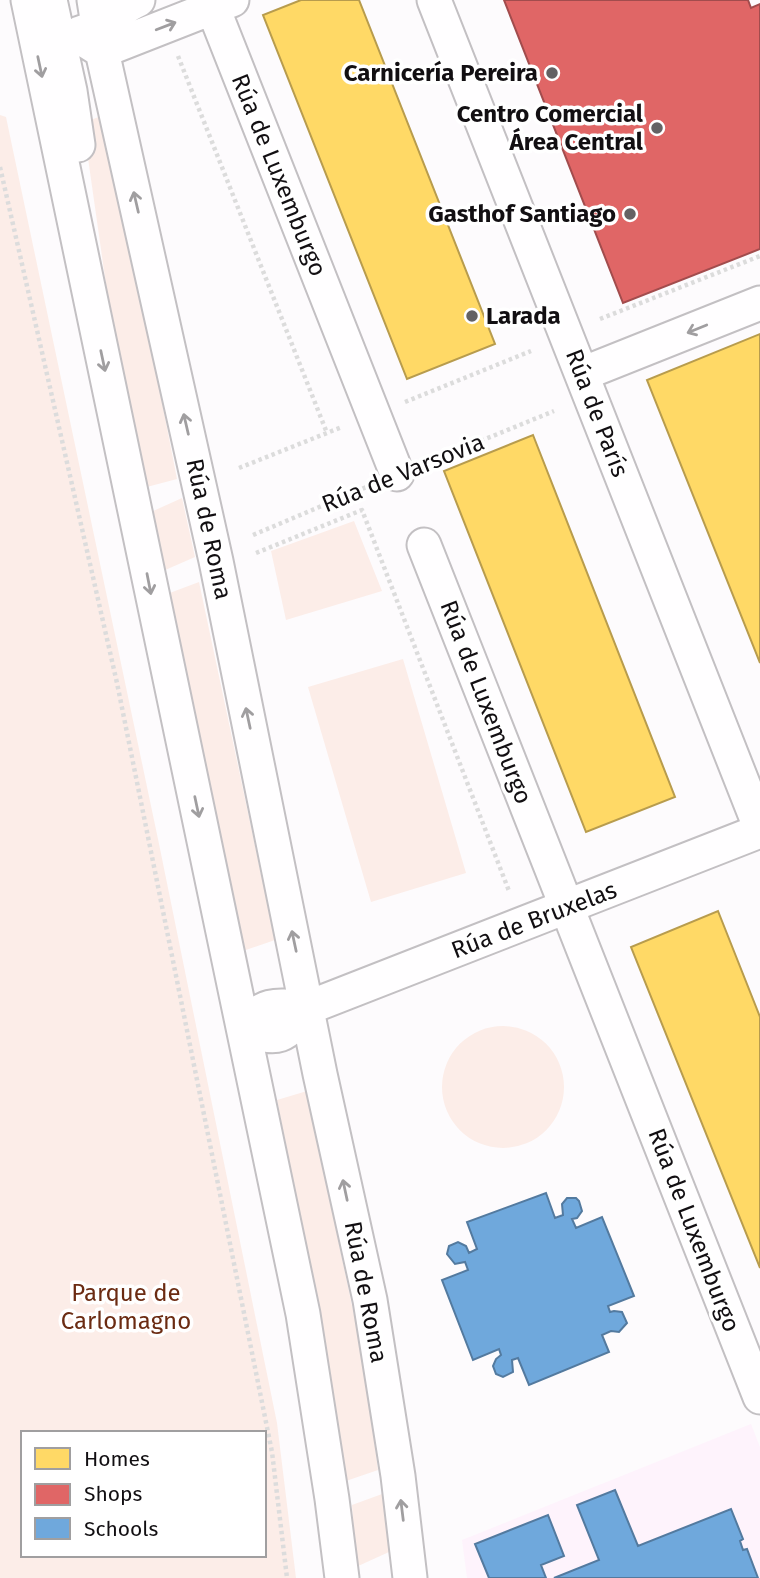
<svg xmlns="http://www.w3.org/2000/svg" width="760" height="1578" font-family="'Fira Sans',sans-serif">
<rect width="100%" height="100%" fill="#fdfbfd"/>
<!-- built -->
<path fill="#fef3fc" d="M751,1424L760,1447V1578H467L462,1540Z"/>
<!-- green -->
<path fill="#fcede8" fill-rule="evenodd" d="M0,115L6,117L158,839L277,1423L296,1578H0ZM23,1433H264V1555H23Z
M101,116L151,346L177,479L143,488L118,369L83,123Z
M182,498L195,557L163,571L151,512Z
M354,521L382,591L286,620L271,551Z
M199,582L275,940L243,951L167,594Z
M403,659L466,873L371,902L308,687Z
M442 1087a61 61 0 1 1 122 0a61 61 0 1 1-122 0Z
M307,1091L364,1363L378,1470L346,1481L330,1370L277,1100Z
M382,1494L389,1552L356,1567L352,1505Z"/>
<!-- homes -->
<path fill="#ffd966" stroke="#b89c4d" stroke-width="2" d="M301,0H359L495,344L407,379L263,15Z
M760,334V663L647,380Z
M533,435L675,797L586,832L444,471Z
M718,911L760,1017V1268L631,947Z"/>
<!-- shops -->
<path fill="#e06666" stroke="#a24c4d" stroke-width="2" d="M504,0H748L751,8L760,4V249L623,303Z"/>
<!-- schools -->
<path fill="#6fa8dc" stroke="#537a9f" stroke-width="2" d="M546,1193L555,1218L563,1215L562,1204L567,1198H576L579,1201L582,1211L577,1218L572,1219L576,1228L602,1217L634,1296L608,1306L610,1312L614,1311L622,1312L627,1323L619,1332L611,1331L602,1335L609,1352L529,1385L518,1358L512,1360L513,1372L503,1377L496,1374L493,1366L496,1359L501,1355L499,1349L473,1360L442,1280L468,1270L465,1262L455,1264L447,1254L449,1246L458,1242L466,1246L469,1253L477,1249L467,1222Z
M615,1490L638,1546L731,1509L743,1539L740,1541L743,1550L747,1549L758,1578H554L599,1560L577,1505Z
M548,1515L564,1556L541,1565L546,1578H489L475,1544Z"/>
<g fill="none" stroke-linecap="round" stroke-linejoin="round">
<defs>
<path id="minor" d="M28,0L303,1314L332,1499L342,1578
M50,0L70,91L78,145
M94,0L102,51L216,561L320,1074L370,1300L398,1476L410,1578
M434,0L760,827
M213,8L397,474
M80,33C103,27 117,9 138,0
M83,39L102,51L232,0
M582,374L760,303
M424,545L760,1397
M307,1008C285,1037 278,1044 243,1026C265,1002 276,1005 307,1008L760,831"/>
</defs>
<!-- minor casing -->
<use href="#minor" stroke="#c3c0c3" stroke-width="37"/>
<!-- path -->
<path stroke="#dcdcdc" stroke-width="4.5" stroke-dasharray="3.5 3.5" stroke-linecap="butt" d="M178,56L327,433
M0,167L117,683L272,1452L287,1578
M600,319L760,256
M405,402L531,351
M429,462L554,411
M239,468L342,427
M253,535L369,486
M256,553L362,510L509,891"/>
<!-- minor -->
<use href="#minor" stroke="#fffeff" stroke-width="33"/>
</g>
<!-- one-way arrows -->
<defs><path id="oneway-shaft" d="M-6 0H5M1.5-3L5.5 0L1.5 3" fill="none" stroke-width="1.6" stroke-linecap="round" stroke-linejoin="round" transform="scale(1.75)"/></defs>
<g stroke="#a09ea0">
<use href="#oneway-shaft" transform="translate(166 26) rotate(-21)"/>
<use href="#oneway-shaft" transform="translate(40 67) rotate(78)"/>
<use href="#oneway-shaft" transform="translate(136 202) rotate(-103)"/>
<use href="#oneway-shaft" transform="translate(697 329) rotate(158)"/>
<use href="#oneway-shaft" transform="translate(103 361) rotate(78)"/>
<use href="#oneway-shaft" transform="translate(186 424) rotate(-103)"/>
<use href="#oneway-shaft" transform="translate(149 584) rotate(79)"/>
<use href="#oneway-shaft" transform="translate(248 718) rotate(-102)"/>
<use href="#oneway-shaft" transform="translate(197 807) rotate(78)"/>
<use href="#oneway-shaft" transform="translate(294 941) rotate(-102)"/>
<use href="#oneway-shaft" transform="translate(345 1190) rotate(-102)"/>
<use href="#oneway-shaft" transform="translate(402 1510) rotate(-97)"/>
</g>
<!-- markers -->
<g fill="#646264" stroke="#fff" stroke-width="2.5">
<circle cx="552" cy="73" r="7"/>
<circle cx="657" cy="128" r="7"/>
<circle cx="630" cy="214" r="7"/>
<circle cx="472" cy="316" r="7"/>
</g>
<g text-anchor="middle" stroke-width="7" stroke-linejoin="round" paint-order="stroke">
<!-- poi labels -->
<g font-size="24" font-weight="bold" fill="#120f12" stroke="#fff" text-anchor="end">
<text x="538" y="81">Carnicería Pereira</text>
<text x="643" y="122">Centro Comercial<tspan x="643" dy="28">Área Central</tspan></text>
<text x="616" y="222">Gasthof Santiago</text>
<text x="486" y="324" text-anchor="start">Larada</text>
</g>
<!-- street labels -->
<g font-size="24" fill="#120f12" stroke="#fff">
<text transform="translate(279 175) rotate(68)" y="8">Rúa de Luxemburgo</text>
<text transform="translate(597 413) rotate(69)" y="8">Rúa de París</text>
<text transform="translate(403 473) rotate(-22)" y="8">Rúa de Varsovia</text>
<text transform="translate(209 529) rotate(78)" y="8">Rúa de Roma</text>
<text transform="translate(486 702) rotate(69)" y="8">Rúa de Luxemburgo</text>
<text transform="translate(534 920) rotate(-21)" y="8">Rúa de Bruxelas</text>
<text transform="translate(694 1230) rotate(69)" y="8">Rúa de Luxemburgo</text>
<text transform="translate(366 1292) rotate(79)" y="8">Rúa de Roma</text>
</g>
<!-- park labels -->
<g font-size="24" fill="#6b2b12" stroke="#fff">
<text x="126" y="1301">Parque de<tspan x="126" dy="28">Carlomagno</tspan></text>
</g>
</g>
<!-- legend -->
<rect x="21" y="1431" width="245" height="126" fill="#ffffff" stroke="#a09fa0" stroke-width="2"/>
<rect x="35" y="1448" width="35" height="21" fill="#ffd966" stroke="#a09fa0" stroke-width="2"/>
<text x="84" y="1466" font-size="21" fill="#120f12">Homes</text>
<rect x="35" y="1484" width="35" height="21" fill="#e06666" stroke="#a09fa0" stroke-width="2"/>
<text x="84" y="1501" font-size="21" fill="#120f12">Shops</text>
<rect x="35" y="1518" width="35" height="21" fill="#6fa8dc" stroke="#a09fa0" stroke-width="2"/>
<text x="84" y="1536" font-size="21" fill="#120f12">Schools</text>
</svg>
